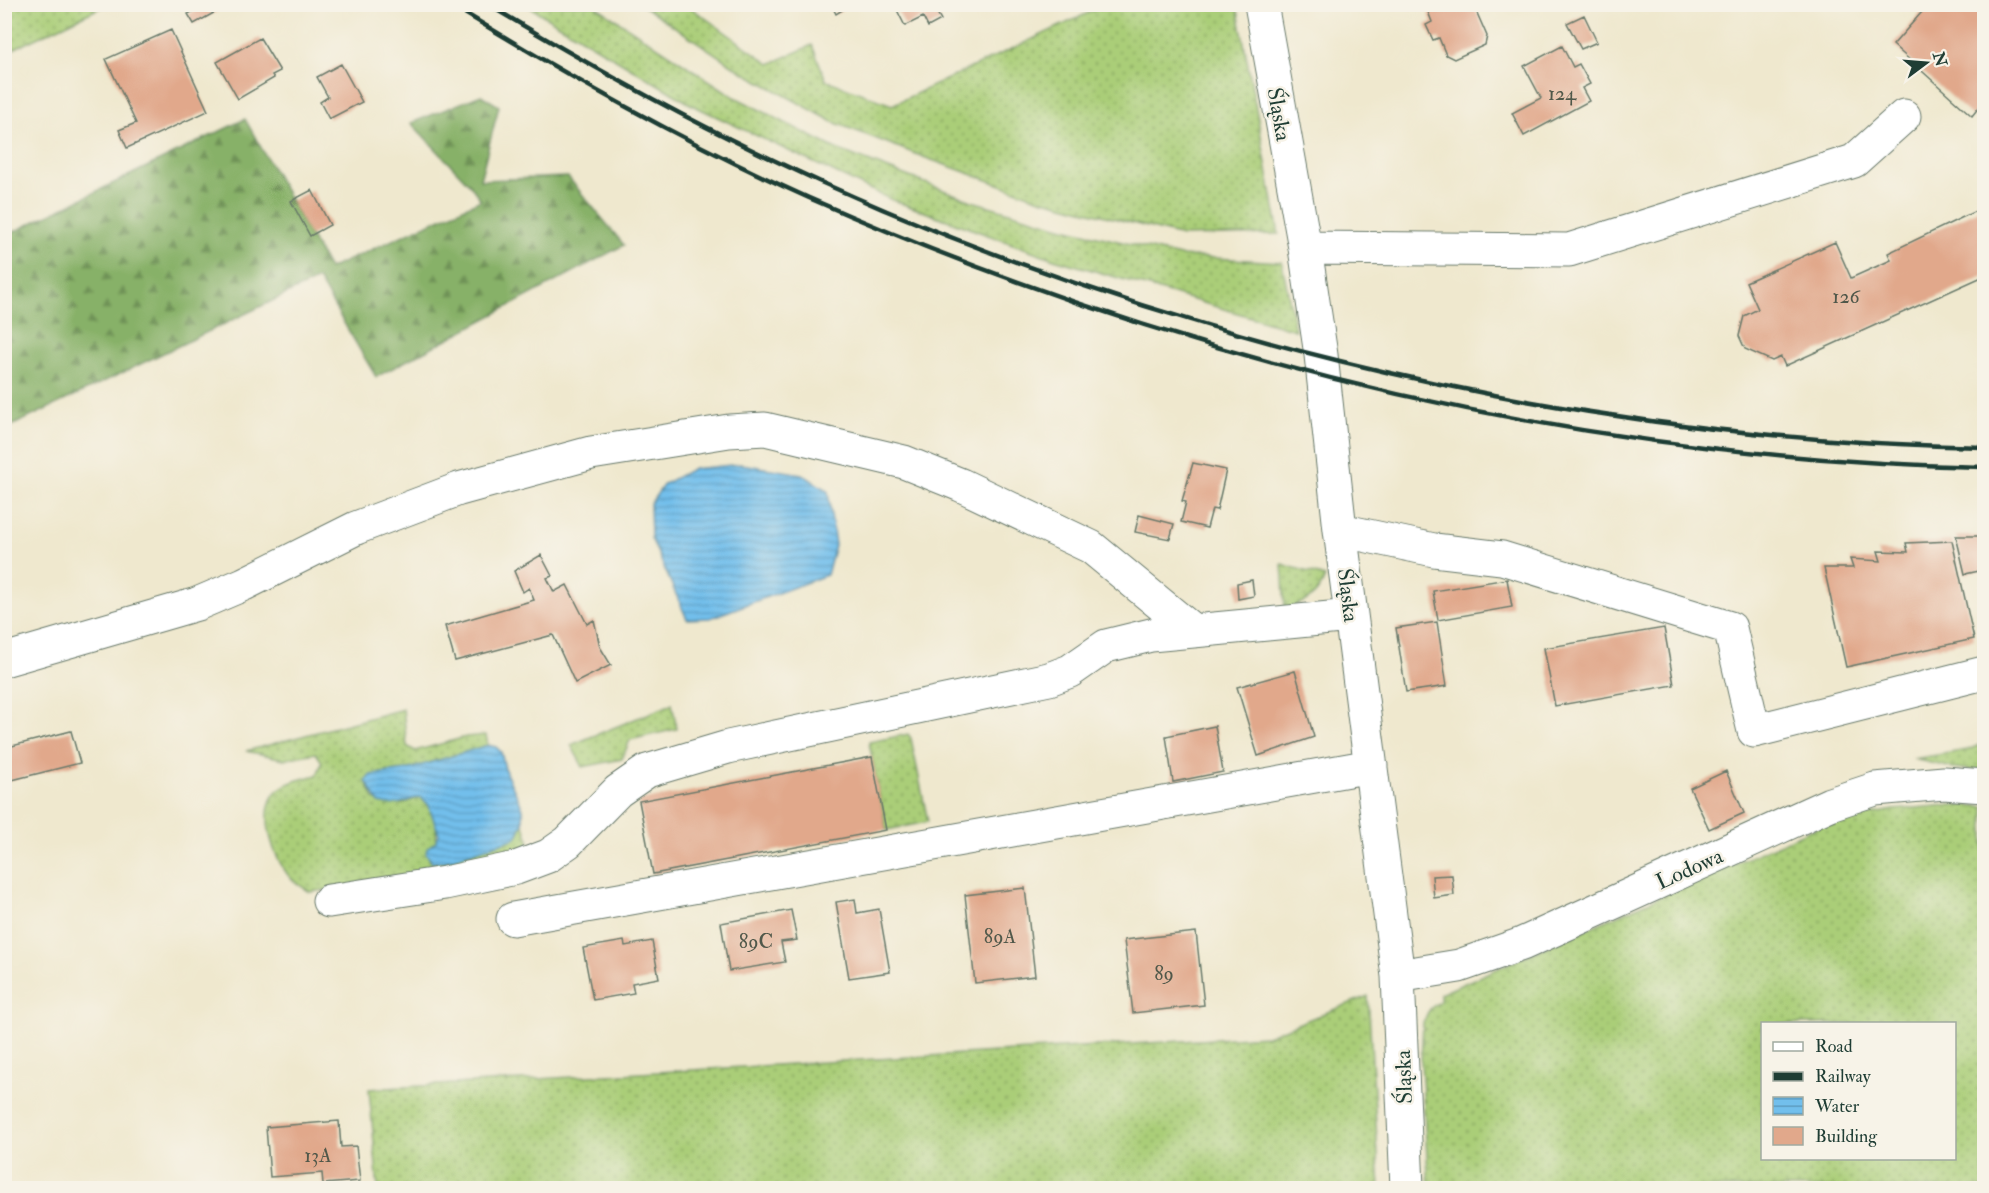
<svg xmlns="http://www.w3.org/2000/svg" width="1989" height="1193" font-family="'IM FELL Double Pica',serif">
<defs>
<pattern id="grass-dots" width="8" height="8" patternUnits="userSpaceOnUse" patternTransform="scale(1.5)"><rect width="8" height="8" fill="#aace78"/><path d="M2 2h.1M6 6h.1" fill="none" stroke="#8aa863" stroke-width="1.8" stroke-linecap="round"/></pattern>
<pattern id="forest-firs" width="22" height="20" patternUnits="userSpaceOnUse" patternTransform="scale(1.5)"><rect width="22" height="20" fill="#87b168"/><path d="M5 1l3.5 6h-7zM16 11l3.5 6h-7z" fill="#6e9156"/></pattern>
<pattern id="water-rules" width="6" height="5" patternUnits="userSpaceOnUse" patternTransform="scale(1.5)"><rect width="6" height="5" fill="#72bfec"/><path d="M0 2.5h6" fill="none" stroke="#5d9cc0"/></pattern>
</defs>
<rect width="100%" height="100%" fill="#f7f3e8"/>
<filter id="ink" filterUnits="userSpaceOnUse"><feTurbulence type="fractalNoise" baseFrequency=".0167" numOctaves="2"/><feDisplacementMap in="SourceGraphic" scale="12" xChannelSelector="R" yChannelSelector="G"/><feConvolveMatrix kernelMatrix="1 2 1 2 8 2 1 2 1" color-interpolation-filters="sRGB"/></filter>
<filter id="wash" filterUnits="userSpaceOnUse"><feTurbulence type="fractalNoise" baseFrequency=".008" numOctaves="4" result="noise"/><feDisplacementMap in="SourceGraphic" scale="24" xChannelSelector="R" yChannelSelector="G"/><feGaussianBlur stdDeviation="1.35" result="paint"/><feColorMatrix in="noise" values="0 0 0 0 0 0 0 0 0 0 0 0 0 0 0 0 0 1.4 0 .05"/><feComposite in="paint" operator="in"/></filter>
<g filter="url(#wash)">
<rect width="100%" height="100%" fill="#efe8ce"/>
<!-- grass -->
<path fill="url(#grass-dots)" stroke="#648656" stroke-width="1.5" fill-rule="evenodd" d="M5,4H106V5L5,53Z
M526,5H594L733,96L834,148L972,201L1064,228L1180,256L1282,262L1295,330L1054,259L892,200L692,105Z
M642,5H687L770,64L812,45L826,80L892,105L1105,5H1237L1279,234L1182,236L1040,199L926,158L833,122L741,71Z
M1282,564L1325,577C1317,599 1306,601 1285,610Z
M672,704L677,729L630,740L622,759L583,767L571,745Z
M403,709L407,746L415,751L466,737L486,735L488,745L406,770L380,773L366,781L374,799L402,804L420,797C443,819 437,835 432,863L444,862L516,838L523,823L529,840L527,849L443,875L310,892C303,887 293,882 288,875C274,857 260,818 273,796C281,782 303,779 317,775L322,762L316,753L284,759L246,751Z
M908,734L911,738L928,822L886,830L869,742Z
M1984,743V771L1953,768L1913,759L1968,750Z
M1948,805L1984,806V1188H1429L1421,1062L1423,1023L1430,1009L1440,1001V994L1824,824L1894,810ZM1762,1024H1954V1158H1762Z
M1368,996L1380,1188H378L369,1089L1267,1036Z"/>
<!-- forest -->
<path fill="url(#forest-firs)" stroke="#53774e" stroke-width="1.5" d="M481,95L499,106L480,180L568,177L624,245L376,377L318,279L5,429V236L245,119L329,269L481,200L470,185L411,123Z"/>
<!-- water -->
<path fill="url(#water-rules)" stroke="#487e90" stroke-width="1.5" d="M741,464L802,474L828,491L835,545L827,575L710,618L687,619L651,538L650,504L664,484L692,469Z
M488,745L496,747L501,752L506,773L523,809V823L516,838L444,862L432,863L426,853L427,848L436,841L439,834L428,804L420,797C404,801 395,808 379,803L366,781L370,775L406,770Z"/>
<g id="blocks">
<!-- building -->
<path fill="#e1a88b" d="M206,4H230L194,24L188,14Z
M831,4H852L836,14Z
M894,4H944L935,9L941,20L928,27L923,17L905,26Z
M1425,4H1473L1487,36L1485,45L1454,59L1446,55L1439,38L1433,40L1426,25L1432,22Z
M1929,4H1984V101L1972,116L1893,45Z
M1584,15L1597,42L1581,49L1567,23Z
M171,30L208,111L127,148L119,130L136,123L106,59Z
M260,38L280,71L272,75L274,78L238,99L217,62Z
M1562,46L1573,67L1579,64L1590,84L1582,88L1589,101L1524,136L1512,113L1541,98L1524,66Z
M341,64L362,102L329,119L320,102L328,97L317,77Z
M312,190L330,225L310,236L291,201Z
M1984,207V276L1785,366L1781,357L1772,361L1745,349L1739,336L1744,316L1758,309L1746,282L1835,242L1851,278L1891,260L1888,253Z
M1193,463L1226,470L1217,510L1212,509L1207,528L1181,522L1186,502L1182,501Z
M1139,515L1174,524L1170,539L1135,532Z
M1956,536H1984V570L1965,574Z
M1952,541L1974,639L1846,667L1824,568H1853L1850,559L1881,561L1878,551L1908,552L1906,543Z
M541,555L552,576L547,578L554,592L567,585L587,624L594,620L600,647L611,665L575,683L553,635L455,661L445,626L534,600L529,588L523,592L514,571Z
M1507,579L1512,607L1438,620L1433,591Z
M1252,580L1254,596L1238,599L1237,583Z
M1437,622L1447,686L1406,692L1396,628Z
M1664,628L1674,685L1555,706L1544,648Z
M1295,671L1314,737L1258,756L1237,687Z
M1215,726L1223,772L1173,782L1166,736Z
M71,731L80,763L4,782V748Z
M872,757L886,830L653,874L639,801Z
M1726,771L1744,813L1709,829L1690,788Z
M1452,875L1454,895L1434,898L1432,876Z
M1025,888L1035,976L975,983L965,895Z
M855,899L857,913L879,909L890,972L849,978L836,902Z
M791,910L797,940L781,942L785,962L729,971L721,923Z
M1196,932L1204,1005L1133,1013L1124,940Z
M624,941L625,946L652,941L659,978L632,983L634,993L593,1000L583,948Z
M339,1121L341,1147L356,1146L360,1181L323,1184L322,1173L270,1177L266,1127Z"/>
</g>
</g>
<g filter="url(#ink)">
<use href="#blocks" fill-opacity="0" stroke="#68796a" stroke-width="1.5"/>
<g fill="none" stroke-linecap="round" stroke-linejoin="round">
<defs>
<path id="minor" d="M1261,4L1305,248L1321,355L1340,530L1398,976L1407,1188
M1305,248L1569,250L1854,161L1904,116
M1340,530L1434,550L1502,558L1730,628L1754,731L1984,673
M4,660L197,604L244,584L356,528L459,489L591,453L729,431L765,429L904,462L961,485L1091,547L1192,630
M329,901L445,883L516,868L548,856L568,842L618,791L647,771L728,747L1049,679L1070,671L1106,646L1151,635L1351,616
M513,919L1371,766
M1398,976L1459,966L1522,944L1830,804L1875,789L1944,783L1984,786"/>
</defs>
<!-- minor casing -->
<use href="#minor" stroke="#68796a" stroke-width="35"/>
<!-- minor -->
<use href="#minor" stroke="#fff" stroke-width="33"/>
<!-- rail -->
<path stroke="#1f3d34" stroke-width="4.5" d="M450,4C566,75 685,143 809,198C1182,362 1576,458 1984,467
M487,4C567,52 647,98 730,139C1111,328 1560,440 1984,447"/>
</g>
</g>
<g text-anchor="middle" stroke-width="5" stroke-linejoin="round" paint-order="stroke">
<!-- number labels -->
<g font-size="20" fill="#50584a">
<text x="1562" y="100">124</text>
<text x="1846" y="303">126</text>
<text x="1000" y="943">89A</text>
<text x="756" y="948">89C</text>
<text x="1164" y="980">89</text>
<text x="318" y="1162">13A</text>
</g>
<!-- street labels -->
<g font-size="22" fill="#1f3d34" stroke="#f7f3e8">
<text transform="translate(1280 114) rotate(80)" y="8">Śląska</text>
<text transform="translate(1349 595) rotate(83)" y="8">Śląska</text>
<text transform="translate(1689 868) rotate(-24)" y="8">Lodowa</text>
<text transform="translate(1403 1077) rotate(-92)" y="8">Śląska</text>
</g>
</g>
<!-- margin -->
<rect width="1989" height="1193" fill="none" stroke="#f7f3e8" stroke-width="24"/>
<!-- legend -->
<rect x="1761" y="1022" width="195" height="138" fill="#f7f3e8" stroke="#a1aaa0" stroke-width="1.5"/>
<rect x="1773" y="1042" width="30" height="9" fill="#ffffff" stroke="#a1aaa0" stroke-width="1.5"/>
<text x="1815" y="1052" font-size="18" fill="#1f3d34">Road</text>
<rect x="1773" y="1072" width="30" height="9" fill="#1f3d34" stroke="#a1aaa0" stroke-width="1.5"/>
<text x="1815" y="1082" font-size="18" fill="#1f3d34">Railway</text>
<rect x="1773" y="1097" width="30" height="18" fill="url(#water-rules)" stroke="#a1aaa0" stroke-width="1.5"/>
<text x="1815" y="1112" font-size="18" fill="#1f3d34">Water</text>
<rect x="1773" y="1127" width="30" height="18" fill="#e1a88b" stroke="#a1aaa0" stroke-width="1.5"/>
<text x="1815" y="1142" font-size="18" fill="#1f3d34">Building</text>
<!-- north arrow -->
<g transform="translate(1926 63) rotate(74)" stroke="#f7f3e8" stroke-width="4.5" paint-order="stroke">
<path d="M0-4.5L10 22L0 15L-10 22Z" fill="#1f3d34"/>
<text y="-9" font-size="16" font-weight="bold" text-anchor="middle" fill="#1f3d34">N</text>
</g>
</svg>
